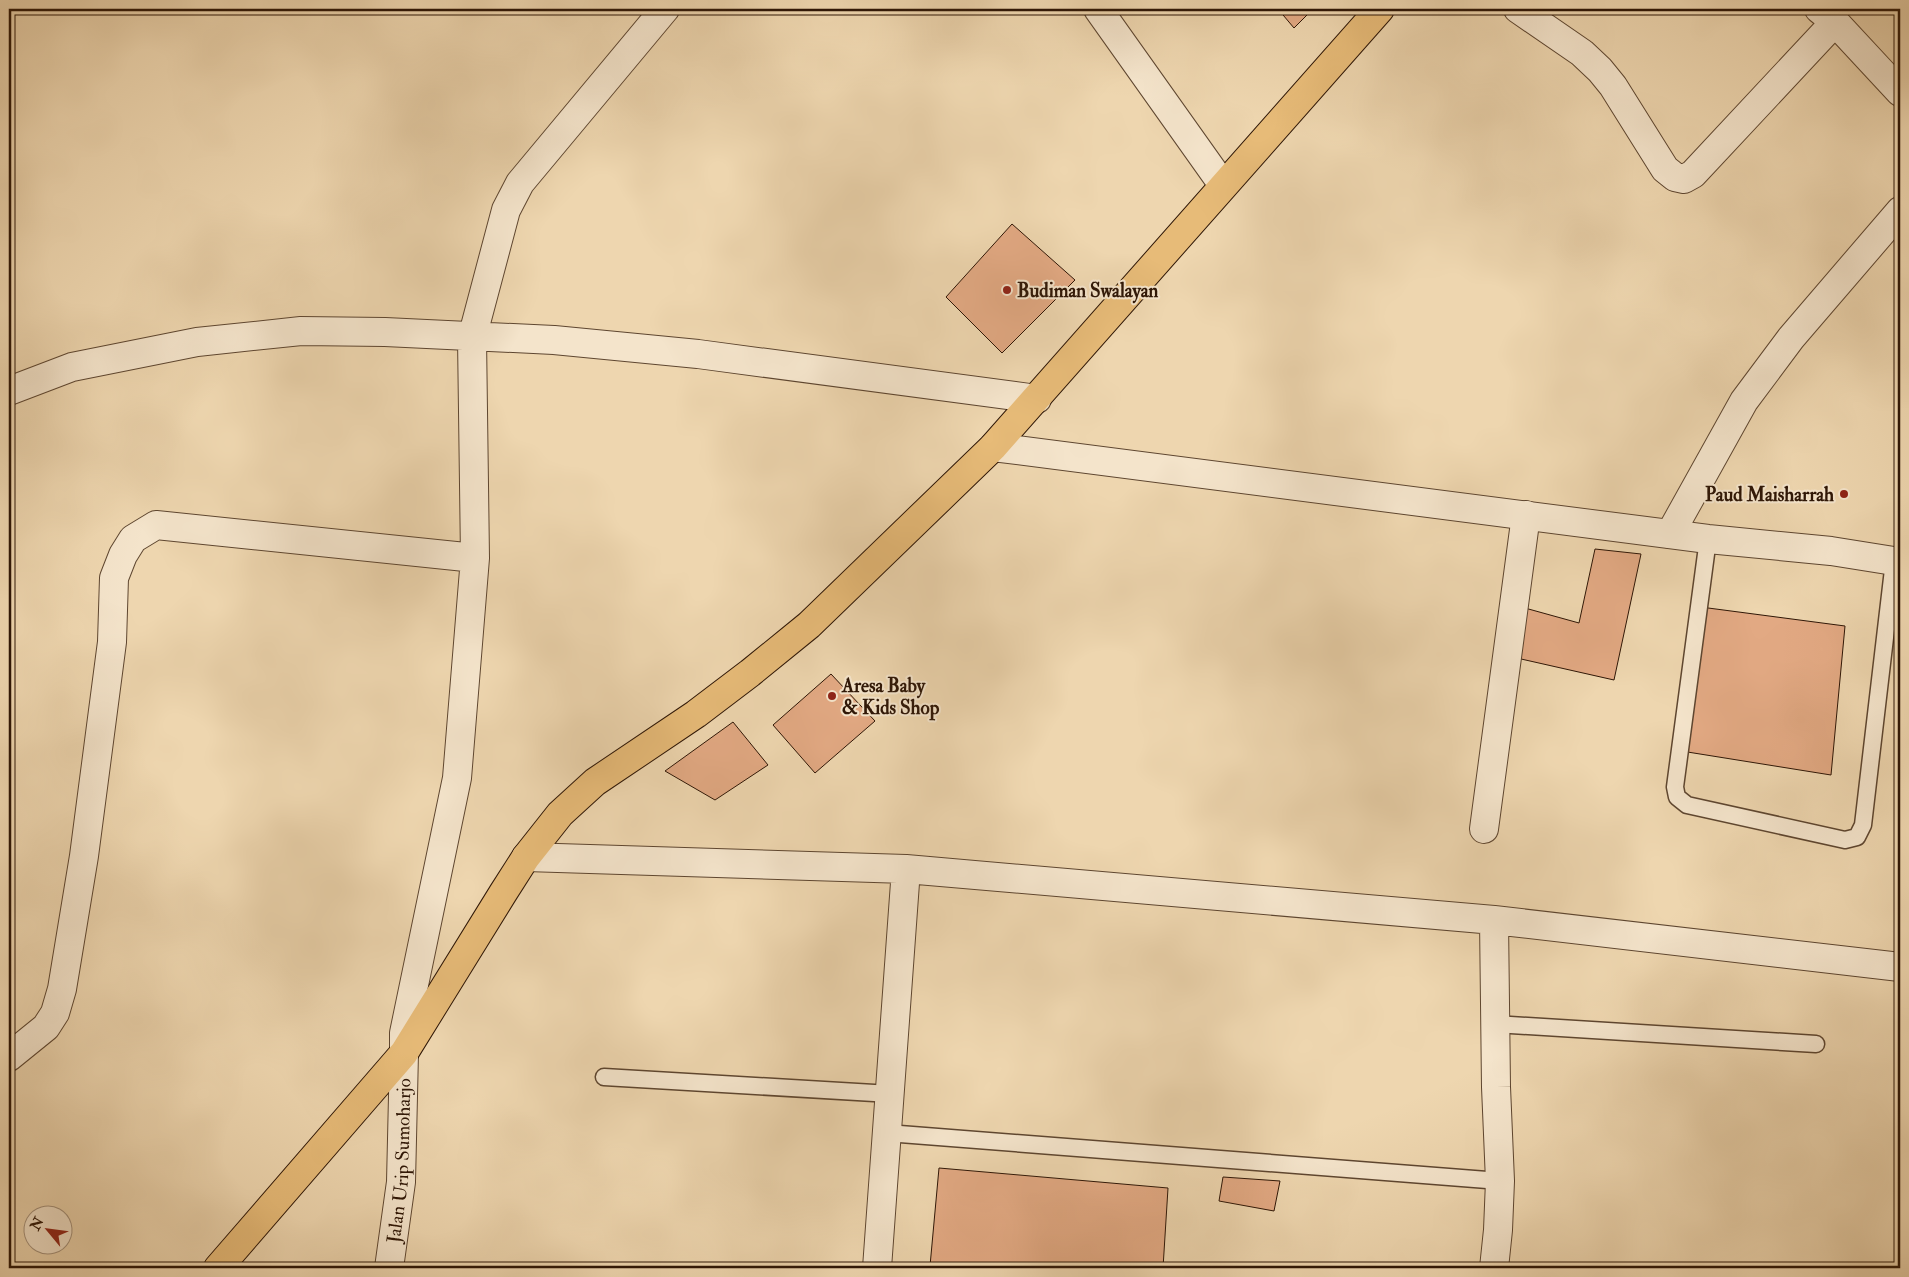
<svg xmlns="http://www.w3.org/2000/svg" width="1909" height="1277" font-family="'IM FELL Double Pica',serif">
<rect width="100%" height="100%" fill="#eed6af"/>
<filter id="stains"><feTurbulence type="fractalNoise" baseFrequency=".004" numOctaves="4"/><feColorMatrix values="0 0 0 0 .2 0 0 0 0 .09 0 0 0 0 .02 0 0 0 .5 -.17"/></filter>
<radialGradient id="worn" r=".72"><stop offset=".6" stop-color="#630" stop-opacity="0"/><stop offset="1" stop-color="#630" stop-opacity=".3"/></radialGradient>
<!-- building -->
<path fill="#e2a983" stroke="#2e1606" d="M1278,9H1313L1294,28Z
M1012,224L1075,280L1002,353L946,297Z
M1595,549L1641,554L1614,680L1499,654L1514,605L1579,623Z
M1693,606L1845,626L1831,775L1675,750Z
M831,674L875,721L815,773L773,725Z
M733,722L768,765L715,800L665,771Z
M939,1168L1168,1188L1163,1268H961L930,1266Z
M1223,1177L1280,1181L1274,1211L1219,1201Z"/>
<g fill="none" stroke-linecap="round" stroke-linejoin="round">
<defs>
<path id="service" d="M1708,539L1675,787L1677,797L1687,805L1845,840L1857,837L1863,825L1894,561
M1495,1024L1816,1044
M604,1077L891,1094
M887,1133L1500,1181"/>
<path id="minor" d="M1098,9L1223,185
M1518,9L1582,53L1600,70L1613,86L1665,169L1675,177L1684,179L1693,174L1835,22
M1819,9L1835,22L1900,92
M9,391L72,367L197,342L301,331L385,332L554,340L698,354L1037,399
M1670,534L1744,401L1791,338L1900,211
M1484,829L1526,515
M526,857L906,869L1494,920L1900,967
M1494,920L1496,1087L1500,1181L1498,1230L1494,1268
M404,1053V1033L457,778L475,558L472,338L506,210L520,183L665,9
M9,1057L46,1027L55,1013L62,989L84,856L112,642L114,578L123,555L133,539L156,525L475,558
M877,1268L906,869"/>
<g id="tertiary">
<path d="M993,447L1708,539L1831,551L1900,562"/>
<path id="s1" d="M389,1268L401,1182L404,1053"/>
</g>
<path id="trunk" d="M218,1268L404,1053L503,893L526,857L560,814L595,782L696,714L750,673L809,625L993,447L1380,9"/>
</defs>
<!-- service casing -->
<use href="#service" stroke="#5e4630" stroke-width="19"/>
<!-- minor casing -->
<use href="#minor" stroke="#5e4630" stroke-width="30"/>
<!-- tertiary casing -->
<use href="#tertiary" stroke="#5e4630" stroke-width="30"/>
<!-- trunk casing -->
<use href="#trunk" stroke="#2e1606" stroke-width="30"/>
<!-- service -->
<use href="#service" stroke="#f4e4cb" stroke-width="16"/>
<!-- minor -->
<use href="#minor" stroke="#f4e4cb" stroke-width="28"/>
<!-- tertiary -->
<use href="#tertiary" stroke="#f4e4cb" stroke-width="28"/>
<!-- trunk -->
<use href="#trunk" stroke="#e7bb78" stroke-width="28"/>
</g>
<!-- markers -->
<g fill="#8f2418" stroke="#f4e4cb" stroke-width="2">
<circle cx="1007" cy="290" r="5"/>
<circle cx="1844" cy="494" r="5"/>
<circle cx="832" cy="696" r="5"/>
</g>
<g text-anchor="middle" stroke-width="4" stroke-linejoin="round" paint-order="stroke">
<!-- poi labels -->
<g font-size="19" font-weight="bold" fill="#2e1606" stroke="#f4e4cb" text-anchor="start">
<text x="1017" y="297">Budiman Swalayan</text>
<text x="1834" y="501" text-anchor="end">Paud Maisharrah</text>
<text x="842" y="692">Aresa Baby<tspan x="842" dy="22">&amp; Kids Shop</tspan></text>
</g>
<!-- street labels -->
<g font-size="19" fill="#2e1606" stroke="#f4e4cb">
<text dy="7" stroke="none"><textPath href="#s1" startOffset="108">Jalan Urip Sumoharjo</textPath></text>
</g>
</g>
<!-- margin -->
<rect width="1909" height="1277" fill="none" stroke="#eed6af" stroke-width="30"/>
<rect x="10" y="10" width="1889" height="1257" fill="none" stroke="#2e1606" stroke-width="2.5"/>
<rect x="15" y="15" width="1879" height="1247" fill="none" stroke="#2e1606"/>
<!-- north arrow -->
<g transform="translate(48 1230) rotate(299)"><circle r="24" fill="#f4e4cb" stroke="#a5927c"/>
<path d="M0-4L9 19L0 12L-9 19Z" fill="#8f2418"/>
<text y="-8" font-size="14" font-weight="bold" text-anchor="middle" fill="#2e1606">N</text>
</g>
<rect width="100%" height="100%" filter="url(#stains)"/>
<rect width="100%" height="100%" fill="url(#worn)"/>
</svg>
